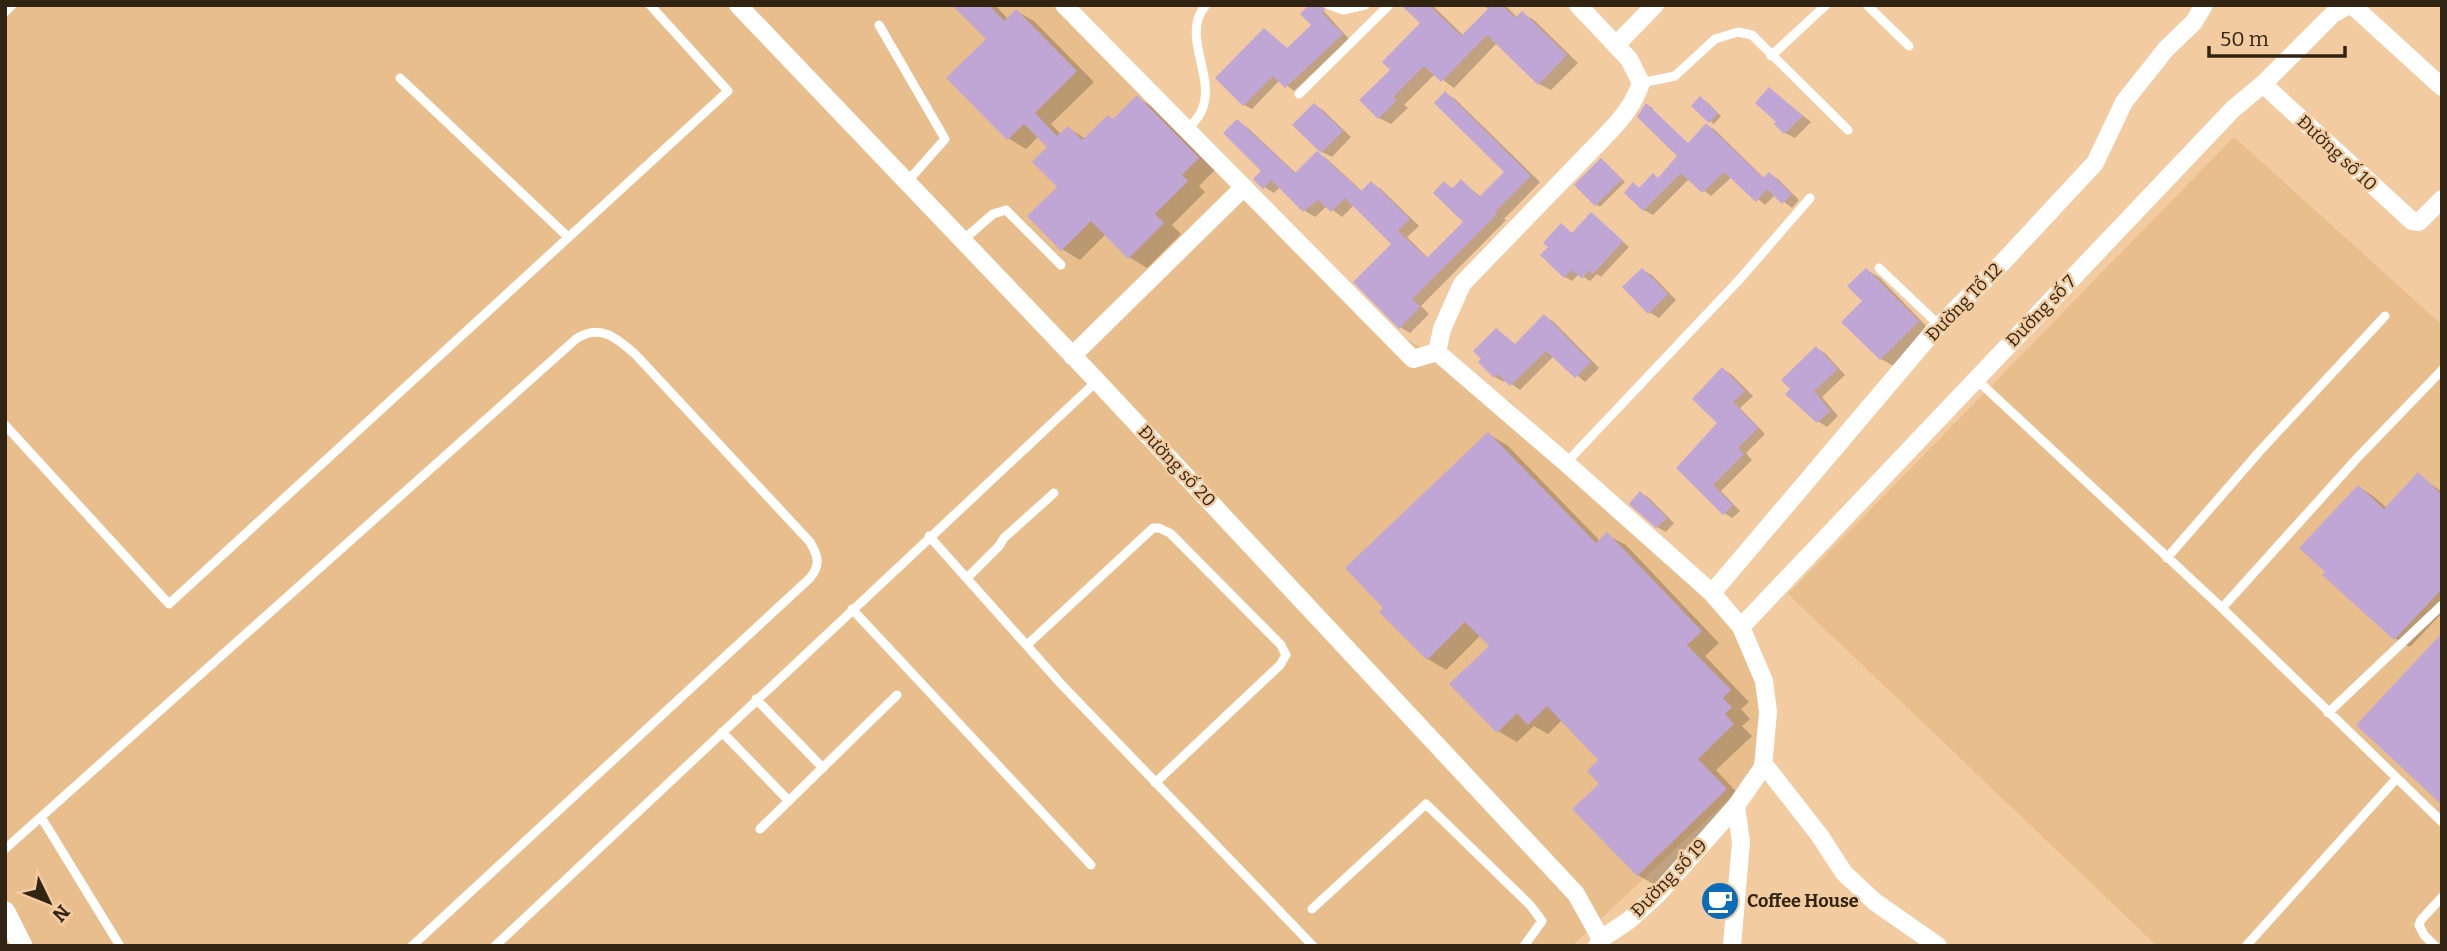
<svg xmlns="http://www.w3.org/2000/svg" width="2447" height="951" font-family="Bitter,serif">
<rect width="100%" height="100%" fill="#f2cba0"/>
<!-- built -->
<path fill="#e9be8d" d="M5,5H1054L1387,327L1511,402L1733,629L1758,674L1763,715L1757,772L1572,946H5Z
M2234,137L2442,325V946H2157L1788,594Z"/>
<!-- shadow -->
<path fill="#0003" d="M955,5H995L1008,19L1016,11L1034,21L1094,82L1051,124L1062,135L1068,128L1086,139L1114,120L1137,98L1155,108L1216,169L1199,186L1205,192L1172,225L1181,234L1147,268L1129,257L1106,234L1080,260L1062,249L1059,187L1049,147L1039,136L1026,149L1008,138L988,39Z
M1410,5H1432L1464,36L1489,10L1484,5H1505L1518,18L1522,13L1534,20L1578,63L1551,90L1539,84L1497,43L1454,88L1435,74L1404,105L1408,108L1391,124L1379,118L1392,70L1422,23Z
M1321,8L1349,39L1294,91L1280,80L1252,109L1244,105L1264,30L1288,49L1313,25Z
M1769,89L1811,122L1795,138L1785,133Z
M1445,93L1455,99L1540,182L1504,219L1506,220L1421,306L1429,314L1410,333L1400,327L1394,244L1354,205L1342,217L1327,206L1315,217L1305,211L1280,187L1274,193L1264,187V171L1238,122L1248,128L1297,174L1317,153L1327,159L1363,192L1371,183L1381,189L1419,226L1407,237L1429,259L1465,222L1444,183L1454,189L1461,181L1481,197L1507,172Z
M1705,100L1721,116L1714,124L1710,121Z
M1314,105L1323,110L1351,137L1332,157L1322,152L1295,125Z
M1647,105L1653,108V111L1693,151L1707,125L1715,130L1765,179L1769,174L1778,179L1799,200L1792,208L1775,195L1765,205L1732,177L1711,196L1689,179L1653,215L1644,210L1626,193L1634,185L1641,189L1659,179L1680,156Z
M1605,163L1625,182L1600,207L1596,204Z
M1592,214L1629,247L1601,277L1597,274L1590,281L1579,274L1572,281L1565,277L1550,247L1561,225L1573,234Z
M1642,270L1652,275L1676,300L1659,318L1649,312Z
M1866,270L1879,277L1930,330L1894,366L1881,359L1844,322L1865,301Z
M1544,316L1553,321L1599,368L1585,382L1554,356L1520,390L1506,380L1504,382L1495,377L1496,330L1516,345Z
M1816,348L1825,353L1845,375L1822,397L1838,416L1827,427L1819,422L1788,394Z
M1722,369L1731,374L1753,396L1740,408L1765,434L1746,453L1752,460L1721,491L1740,511L1732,518L1724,513L1679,468L1720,423Z
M1488,434L1507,445L1600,541L1607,535L1626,545L1719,643L1705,656L1749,702L1741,709L1750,719L1742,726L1752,736L1716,770L1745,801L1656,886L1638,875L1601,761L1562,720L1548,734L1534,726L1517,742L1498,731L1491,646L1481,635L1446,670L1428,659Z
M2418,475L2442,492V613L2410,647L2395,638L2359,487L2373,496L2387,508Z
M1641,493L1649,498L1674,523L1666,532L1657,527Z"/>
<!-- building -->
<path fill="#c0a6d5" d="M952,5H989L1004,21L1016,9L1077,71L1035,113L1057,136L1068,126L1082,140L1108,115L1113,119L1137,95L1199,158L1182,175L1188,181L1155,214L1164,223L1128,259L1091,221L1061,251L1027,216L1057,187L1032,162L1047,147L1024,124L1007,140L946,78L986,39Z
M1309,5H1322L1325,10L1322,13L1343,34L1285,88L1273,76L1243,106L1215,78L1264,28L1287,48L1311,25L1300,14Z
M1401,5H1429L1461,36L1492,5H1502L1515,18L1522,11L1567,55L1538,85L1487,35L1441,82L1424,66L1393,97L1397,100L1378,119L1359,100L1390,70L1382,62L1420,23Z
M1769,87L1803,116L1784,134L1774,124L1776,122L1755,103Z
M1445,91L1531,176L1495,212L1497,214L1412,299L1420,307L1399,329L1353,282L1391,244L1345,198L1331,212L1318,200L1303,212L1271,180L1263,189L1253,179L1261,171L1223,133L1237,119L1295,173L1317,151L1361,191L1371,181L1410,219L1398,231L1427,258L1463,222L1433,193L1444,181L1452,189L1461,179L1479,197L1504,172L1434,103Z
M1700,96L1718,113L1709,123L1691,106Z
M1314,103L1343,131L1321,153L1292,125Z
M1646,103L1688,143L1706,123L1763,178L1769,172L1792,194L1782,204L1767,189L1756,202L1724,172L1702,193L1681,173L1643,211L1624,193L1633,182L1639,188L1653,173L1658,178L1677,156L1637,117Z
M1601,158L1622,179L1595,206L1574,185Z
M1591,212L1623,241L1593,274L1589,270L1582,279L1572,270L1564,278L1540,255L1548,247L1543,243L1561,223L1572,233Z
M1642,268L1668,294L1648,314L1622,287Z
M1866,268L1919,321L1880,360L1841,322L1862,301L1847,286Z
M1544,314L1591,362L1575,378L1546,351L1510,386L1498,374L1494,378L1478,362L1481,359L1473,351L1496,328L1515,344Z
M1816,346L1838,369L1814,391L1830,411L1817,423L1785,394L1790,389L1781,380Z
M1722,367L1745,391L1733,402L1758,428L1738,448L1744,454L1713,485L1733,505L1723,515L1676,468L1717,423L1692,399Z
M1488,432L1596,543L1607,532L1702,631L1687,645L1731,690L1723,698L1732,707L1725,714L1734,724L1698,759L1727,789L1637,876L1572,809L1599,784L1587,771L1598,760L1547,706L1528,725L1517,713L1497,733L1449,684L1489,646L1465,622L1427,660L1379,612L1383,608L1345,568Z
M2418,472L2442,495V589L2394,640L2322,575L2325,572L2299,548L2358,485L2384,509Z
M1640,491L1667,518L1656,528L1629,504Z
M2442,633V805L2356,725Z"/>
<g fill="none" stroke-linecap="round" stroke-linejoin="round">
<!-- service -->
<path stroke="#fff" stroke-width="9" d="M1329,5L1343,10L1365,5
M1867,5L1909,46
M5,12L12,5
M879,25L945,139L907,182
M1771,56L1826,5
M400,78L568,237
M1641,83L1675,76L1715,39L1738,32L1752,35L1848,130
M1299,94L1389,5
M1187,130C1192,124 1198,119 1201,112C1218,77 1179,36 1206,5
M963,240L993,214L1006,210L1061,265
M1879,268L1940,326
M1976,379L2222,608L2442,822
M5,425L169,604L728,91L650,5
M1566,463L1739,280L1810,198
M929,536L1062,685L1313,946
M2167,558L2259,452L2385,316
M967,578L999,546L1004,538L1054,493
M2222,608L2359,456L2442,370
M852,609L1091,865
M1027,645L1153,528H1159L1170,533L1281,645L1286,655L1280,665L1155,783
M756,699L823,768
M2328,713L2442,605
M722,732L789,801
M41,817L120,946
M760,829L897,695
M5,849L576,339C600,323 617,338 636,355L810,542C818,556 821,564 810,578L412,946
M1312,909L1426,804L1530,905L1542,921L1524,946
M495,946L1097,381
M2246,946L2396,779
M2435,946L2424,935L2419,925L2421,920L2442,897"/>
<!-- minor -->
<path stroke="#fff" stroke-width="18" d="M738,5L1097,381L1576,894L1601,939
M1064,5L1413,359L1437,352
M1578,5L1629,59L1641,83C1634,103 1624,116 1610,131L1462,284L1442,329L1437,352L1566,463L1712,593L1741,627L1764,681L1768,712L1763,767L1736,806L1657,895L1628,921L1601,939L1597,946
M2352,5L2442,87
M1616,45L1655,5
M2263,84L2412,221L2419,222L2442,199
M1072,356L1244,187
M1712,593L1933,332L2002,263L2095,163L2124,102L2166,49L2194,22L2204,5
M1741,627L2233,109L2263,84L2333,14L2349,5
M1763,763L1820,836L1844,873L1875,902L1938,946
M1732,946L1741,842L1736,806"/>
<!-- tertiary -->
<path stroke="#fff" stroke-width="21" d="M5,912L22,946"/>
</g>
<!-- icons -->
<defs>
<symbol id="cafe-disc" viewBox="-11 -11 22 22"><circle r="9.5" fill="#0b6db9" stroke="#f2cba0"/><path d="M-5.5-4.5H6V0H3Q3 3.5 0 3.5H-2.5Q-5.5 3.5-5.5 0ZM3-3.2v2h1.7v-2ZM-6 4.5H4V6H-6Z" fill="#fff"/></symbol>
</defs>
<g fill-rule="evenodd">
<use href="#cafe-disc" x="1698" y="879" width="44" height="44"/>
</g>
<g text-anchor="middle" stroke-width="5" stroke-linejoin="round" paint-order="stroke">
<!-- street labels -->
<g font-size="18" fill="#322413" stroke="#f2cba0">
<text transform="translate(2337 153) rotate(43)" y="6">Đường số 10</text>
<text transform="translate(1964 302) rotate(-46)" y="6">Đường Tổ 12</text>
<text transform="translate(2041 311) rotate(-46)" y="6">Đường số 7</text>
<text transform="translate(1177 466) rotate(47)" y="6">Đường số 20</text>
<text transform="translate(1669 878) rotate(-46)" y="6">Đường số 19</text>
</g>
<!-- poi labels -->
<g font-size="18" font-weight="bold" fill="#322413" stroke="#f2cba0" text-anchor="start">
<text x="1747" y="907">Coffee House</text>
</g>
</g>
<!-- border -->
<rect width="2447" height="951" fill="none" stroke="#322413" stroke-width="14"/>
<!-- north arrow -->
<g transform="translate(49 902) rotate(133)" stroke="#f2cba0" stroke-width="5" paint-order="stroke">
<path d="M0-5L12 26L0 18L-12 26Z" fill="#322413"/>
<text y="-10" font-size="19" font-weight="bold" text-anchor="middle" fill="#322413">N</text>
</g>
<!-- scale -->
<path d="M2209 46v10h136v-10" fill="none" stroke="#322413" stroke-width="3.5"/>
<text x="2220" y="46" font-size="21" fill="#322413" stroke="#f2cba0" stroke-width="5" paint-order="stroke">50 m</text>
</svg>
